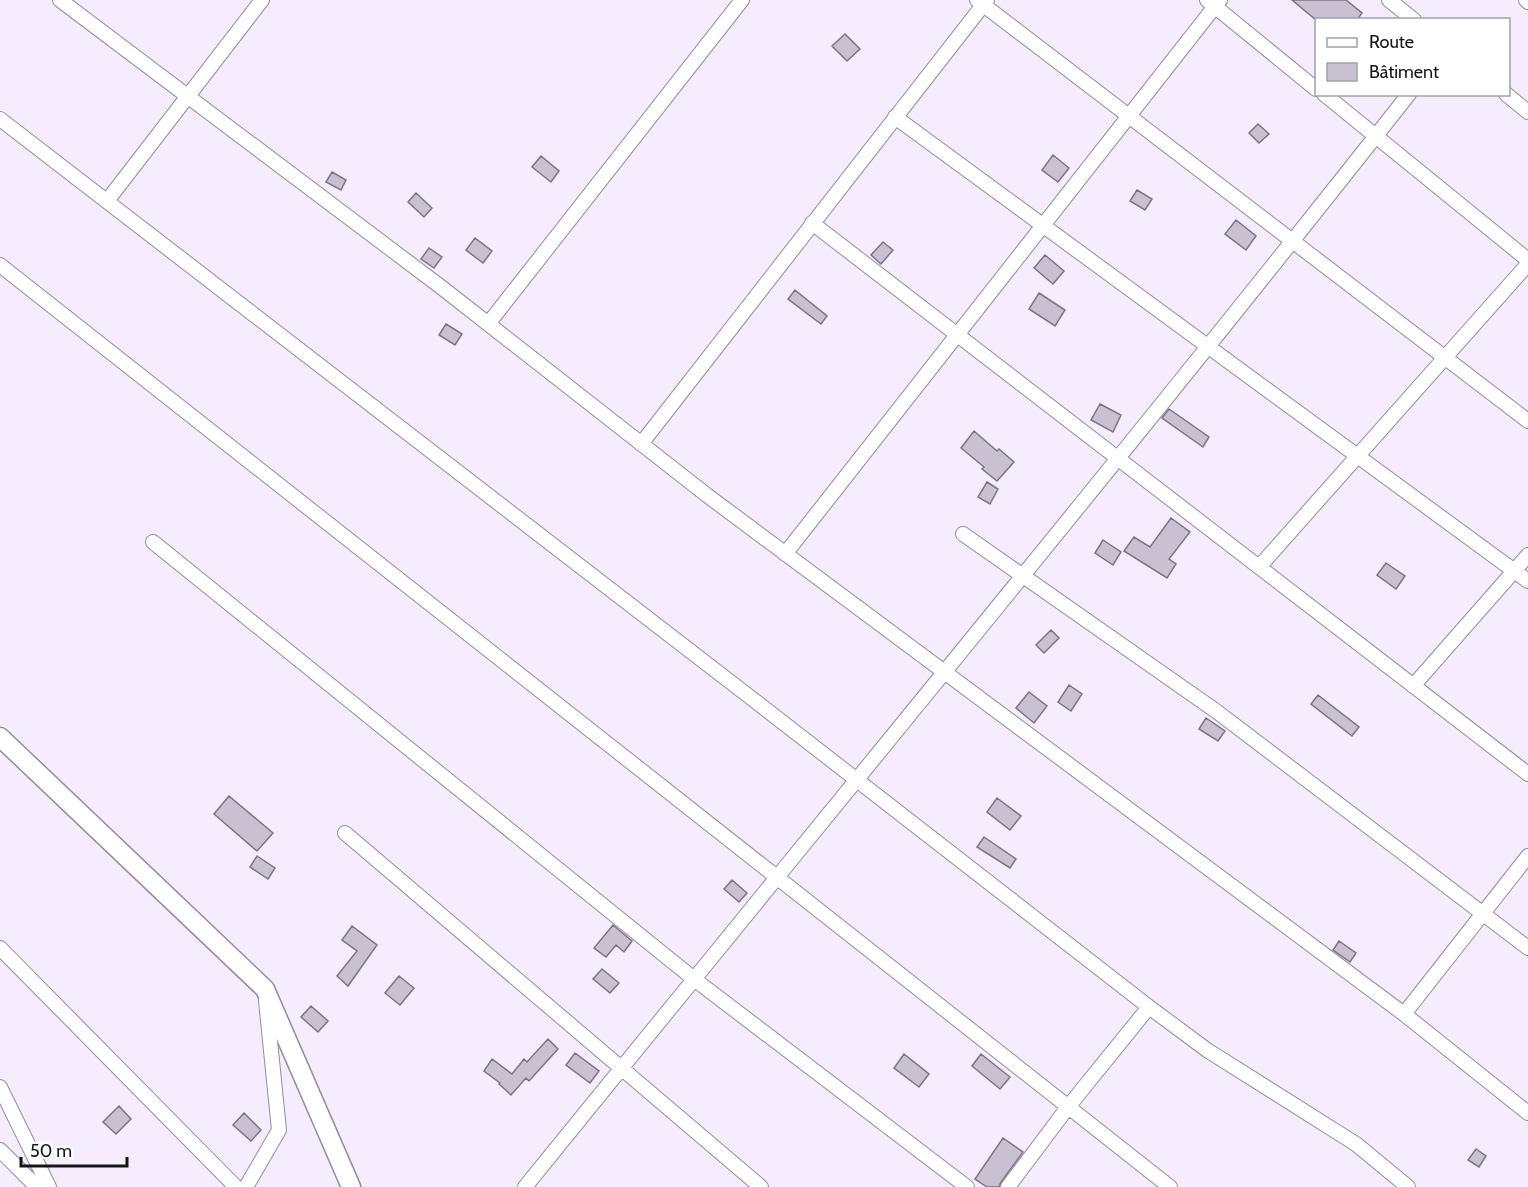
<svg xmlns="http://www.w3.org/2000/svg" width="1528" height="1187" font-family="Cabin,sans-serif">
<rect width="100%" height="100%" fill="#f5edfd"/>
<!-- building -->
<path fill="#c9c0d2" stroke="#7c7384" stroke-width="1.5" d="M1292,0H1346L1362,13L1357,20H1316Z
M845,34L860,49L847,61L832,46Z
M1258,124L1269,134L1259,143L1249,133Z
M1053,155L1069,168L1058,182L1042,170Z
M541,156L559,171L551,182L532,167Z
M332,172L346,180L341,190L326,182Z
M1137,190L1152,199L1145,210L1130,201Z
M416,193L432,208L424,217L408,202Z
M1236,220L1256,236L1246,250L1225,234Z
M475,238L492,251L483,263L466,250Z
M883,242L893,250L881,264L871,255Z
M429,248L442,257L434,268L421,259Z
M1045,255L1064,271L1053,284L1034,268Z
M795,290L827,316L821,324L788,299Z
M1039,293L1065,310L1055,326L1029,309Z
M446,324L462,334L455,345L439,335Z
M1100,404L1121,415L1113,432L1091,420Z
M1169,409L1209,437L1203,447L1162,418Z
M974,431L997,451L999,449L1014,462L997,481L982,469L984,467L961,448Z
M987,482L998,489L990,504L978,497Z
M1171,518L1190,532L1169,559L1176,564L1167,578L1124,551L1134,537L1150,547Z
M1103,540L1121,552L1113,565L1095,553Z
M1386,563L1405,576L1396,589L1377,575Z
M1051,630L1059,638L1044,653L1036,645Z
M1069,685L1082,694L1071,711L1058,702Z
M1029,692L1047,706L1034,723L1016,708Z
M1318,695L1359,727L1352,736L1311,704Z
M1206,718L1225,731L1218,741L1199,729Z
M229,796L273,833L257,851L214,814Z
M997,798L1021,816L1010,830L987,812Z
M984,837L1016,859L1010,868L977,847Z
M257,856L275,868L268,879L250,867Z
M732,880L747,893L739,902L724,889Z
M613,925L632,941L624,952L616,945L606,957L594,948Z
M352,926L377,945L348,986L337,976L357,951L342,940Z
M1339,941L1356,953L1350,962L1333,950Z
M602,969L619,983L610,993L593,979Z
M399,976L414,988L400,1005L385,993Z
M311,1006L328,1021L318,1032L301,1017Z
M548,1039L558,1049L529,1081L526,1078L511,1095L499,1084L500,1083L484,1071L492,1059L512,1074L524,1059L527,1062Z
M575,1053L599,1071L590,1083L566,1065Z
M904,1054L929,1074L919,1087L894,1068Z
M981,1054L1010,1077L1000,1089L972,1066Z
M119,1106L131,1119L116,1134L103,1122Z
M244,1113L261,1130L251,1141L233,1125Z
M1003,1138L1023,1152L1001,1182L999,1187H987L975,1179Z
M1476,1149L1486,1156L1479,1167L1468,1160Z"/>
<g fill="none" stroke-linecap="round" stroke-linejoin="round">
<defs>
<path id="street" d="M60,0L441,287L708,496L1404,1014L1528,1113
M977,0L1528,421
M1207,0L1316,89
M1389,0L1414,20
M1526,0L1528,2
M1324,94L1528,260
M1506,94L1528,112
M895,117L1528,581
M0,119L759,704L1149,1007L1207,1050L1356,1144L1408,1187
M107,201L262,0
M812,223L1528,774
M0,265L1170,1187
M488,324L742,0
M641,444L987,0
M963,534L1216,711L1528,948
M153,542L694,979L967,1187
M785,554L1220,0
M1259,567L1528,264
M1413,686L1528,555
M345,833L761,1187
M0,948L236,1187
M1404,1014L1528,856
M0,1087L49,1187
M0,1150L37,1187
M246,1187L279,1130L266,1001
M525,1187C820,823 1119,462 1409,94
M1008,1187L1068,1107L1149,1007"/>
<path id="secondary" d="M0,737L265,989L351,1187"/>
</defs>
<!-- street casing -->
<use href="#street" stroke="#958b9d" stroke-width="16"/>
<!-- secondary casing -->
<use href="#secondary" stroke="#958b9d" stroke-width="21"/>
<!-- street -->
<use href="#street" stroke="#fff" stroke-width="14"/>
<!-- secondary -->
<use href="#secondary" stroke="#fff" stroke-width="18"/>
</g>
<!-- legend -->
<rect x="1315" y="18" width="195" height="78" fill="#ffffff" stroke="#a2a1a3" stroke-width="1.5"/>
<rect x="1327" y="38" width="30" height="9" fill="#ffffff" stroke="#a2a1a3" stroke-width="1.5"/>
<text x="1369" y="48" font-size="18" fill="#17141a">Route</text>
<rect x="1327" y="63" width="30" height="18" fill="#c9c0d2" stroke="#a2a1a3" stroke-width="1.5"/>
<text x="1369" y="78" font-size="18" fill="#17141a">Bâtiment</text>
<!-- scale -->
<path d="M21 1157v9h106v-9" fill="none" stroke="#17141a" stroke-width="3"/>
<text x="30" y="1157" font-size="18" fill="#17141a" stroke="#ffffff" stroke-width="4.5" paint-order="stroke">50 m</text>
</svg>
